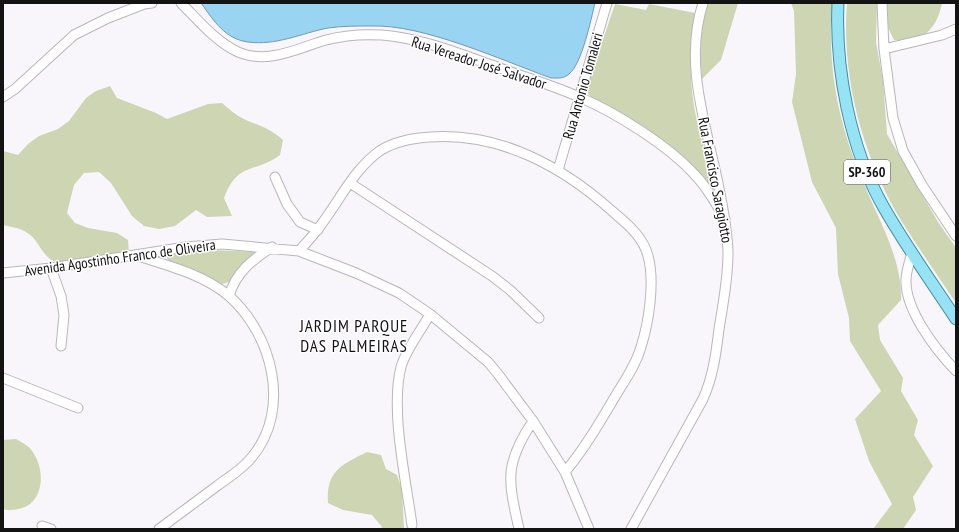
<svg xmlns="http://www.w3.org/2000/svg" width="959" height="532" font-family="'PT Sans Narrow',sans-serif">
<rect width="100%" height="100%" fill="#f9f6fb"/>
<!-- green -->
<path fill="#cdd5b2" d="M707,3H738L721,60L702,79C700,53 697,28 707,3Z
M791,3H832C827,72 839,128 867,191C882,226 902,261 901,300L878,325L880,340L903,378L901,391L918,420L914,435L933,466L913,497L916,510L903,529H873L892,504L869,461L855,419L881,391L850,341L849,318L838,274L836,228L812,182L792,102L796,74L794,11Z
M847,3H877L876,42L883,81L887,134L938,222L956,248V303C938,276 919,249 902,222C863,158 841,78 847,3Z
M880,3H942C939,20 929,38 910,41C905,41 899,40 894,40L882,15Z
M615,4L646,10L649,4L695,13C690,44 689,75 694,106C699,135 709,164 716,193L703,177L592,99L586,90Z
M110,86L117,98L156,113L167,119L208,104L222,103C230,110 237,116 246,120C262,127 269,128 283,140L280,155C254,174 238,161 224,198L232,216L207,217L196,210L175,226L159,229L144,226L132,216L111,183L99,172L84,173L74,185L67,213L75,223L88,228L117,233L128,240L129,254C111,257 73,268 56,262C42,257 40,242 29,234C21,228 12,227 3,225V151L18,155L28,144L39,136L58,129L69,121L86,98L96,91Z
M211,250L255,252L242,264L229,282L222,284L214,282L169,261L166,257C175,247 198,250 211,250Z
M16,439C23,443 30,446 34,454C46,473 43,505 18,509C12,510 8,511 3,509V440Z
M367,452L381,455L386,469L397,475L402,490L404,529H381L382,527L372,515L343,510L328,503C326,471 341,465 367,452Z"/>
<!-- water -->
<path fill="#99d4f3" stroke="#719ab0" d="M201,3H595C591,19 582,64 569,74C563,79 558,78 551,78C501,60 423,24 371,26C357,26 342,26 328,28C302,33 276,46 248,42C225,39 214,21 201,3Z"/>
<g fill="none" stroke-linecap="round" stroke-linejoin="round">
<defs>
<path id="minor" d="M181,3C198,20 216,42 238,52C268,65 298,48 326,40C344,35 364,34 382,35C421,38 460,54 497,67C524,77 552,85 579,97C615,112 669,146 695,175C708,188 716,204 725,219
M882,3L884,49L893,118L903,151L922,185L956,236
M884,49L942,35L956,29
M3,97L15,89L74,35L108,18L144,4L152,3
M558,170L607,3
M275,177L287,204L300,222L318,230
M350,183L492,276L510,290L539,318
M299,251C305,244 312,237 317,230C338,204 353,169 381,150C396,141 414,138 430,137C499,132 562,166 612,211C626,223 643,236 648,256C655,281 649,322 641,347C636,365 625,380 616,395C600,422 585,448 565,472
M912,252C910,261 906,271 906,280C905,310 936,350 956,371
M135,255C166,265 203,274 229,296C272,334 292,409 252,457C243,469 229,477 217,486C198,500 178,515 159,529
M51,268L61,296L64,315L61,346
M3,273L51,268L186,247L222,244L299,251L356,273L399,293L430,314L488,362L498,374L533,421L565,472L589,529
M229,296C236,272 252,260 272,247
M3,378L78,408
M412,525C406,480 390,410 401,367C406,349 421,331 430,314
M42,526L51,529
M519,529C508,480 504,464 533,421
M631,529L703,399C713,377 716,354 719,329C723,304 728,279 728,254C728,232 723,209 719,188C707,127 683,65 703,3"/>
<path id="major" d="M838,3C835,69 850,148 883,206C905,245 931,281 956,319"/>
</defs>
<!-- minor casing -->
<use href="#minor" stroke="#b9b6ba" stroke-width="11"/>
<!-- major casing -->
<use href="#major" stroke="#3c8ea3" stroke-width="13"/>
<!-- minor -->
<use href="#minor" stroke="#fff" stroke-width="9"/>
<!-- major -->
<use href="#major" stroke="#97e3f6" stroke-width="11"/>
</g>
<g text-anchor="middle" stroke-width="3" stroke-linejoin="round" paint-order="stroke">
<!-- shield labels -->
<rect fill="#fff" stroke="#5a5a5a" stroke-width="1" x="844" y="160" width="46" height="24" rx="3"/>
<g font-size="14" font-weight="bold" fill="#141314">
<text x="867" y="177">SP-360</text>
</g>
<!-- street labels -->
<g font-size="15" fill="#141314" stroke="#fff">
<text transform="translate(479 63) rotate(18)" y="5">Rua Vereador José Salvador</text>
<text transform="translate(583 86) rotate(-74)" y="5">Rua Antonio Tomaleri</text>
<text transform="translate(715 180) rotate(79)" y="5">Rua Francisco Saragiotto</text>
<text transform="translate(120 258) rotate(-8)" y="5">Avenida Agostinho Franco de Oliveira</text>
</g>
<!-- quarter labels -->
<g font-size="17" letter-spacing="1" fill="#141314" stroke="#fff">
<text x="354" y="332">JARDIM PARQUE<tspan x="354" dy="20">DAS PALMEIRAS</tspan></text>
</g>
</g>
<!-- border -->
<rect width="959" height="532" fill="none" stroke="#141314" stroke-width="8"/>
</svg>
